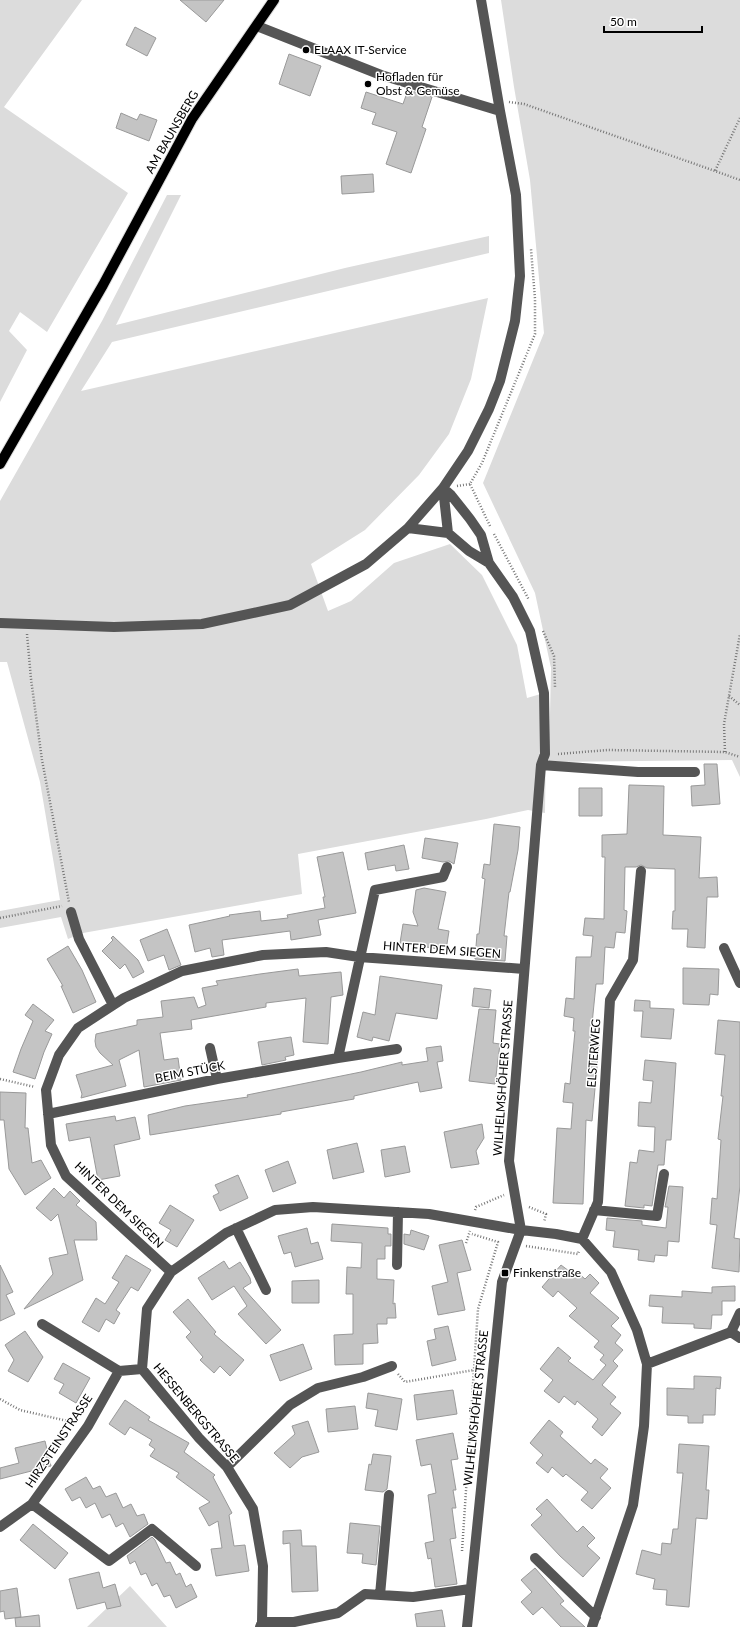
<svg xmlns="http://www.w3.org/2000/svg" width="740" height="1627" font-family="Lato,sans-serif">
<rect width="100%" height="100%" fill="#fff"/>
<!-- green -->
<path fill="#dcdcdc" d="M0,0H82L4,107L128,193L47,332L20,312L9,331L27,350L0,402Z
M501,0H740V777L732,760L549,762L551,668L535,593L483,483L544,333L530,180L514,87Z
M167,195H181L116,325L345,268L489,236V253L112,342L81,391L488,298L471,379L449,434L419,475L365,530L311,564L328,611L351,601L394,563L450,544L482,575L517,645L527,698L544,693L546,735L545,813L528,810L486,819L298,854L302,894L83,933L68,939L61,917L0,928V911L60,900L40,782L7,662H0V501L102,321Z
M130,1586L167,1627H87Z"/>
<!-- building -->
<path fill="#c4c4c4" stroke="#999" d="M180,0H224L206,22Z
M135,27L156,38L147,56L126,45Z
M289,54L321,66L310,96L279,84Z
M408,90L432,97L422,127L426,129L411,173L386,164L397,132L372,124L376,113L361,108L366,92L403,104Z
M121,113L137,120L140,114L157,120L149,141L116,128Z
M373,174L374,192L342,194L341,176Z
M704,764H717L720,804L692,806L691,786L705,785Z
M629,785L664,786L663,835L701,837L699,878L717,877L718,897H707L705,948L687,947L688,929H672L673,911H675V869L647,868L641,865L636,867H625L624,910L627,911L625,933L616,932L614,948L605,947L603,984H596L590,1044L599,1045L592,1121L586,1120L583,1204L553,1203L557,1128L571,1129L573,1103L563,1102L565,1083L570,1084L575,1031H573L574,1018L564,1016L566,998L574,999L576,957H591L593,936L583,935L585,918L604,919L605,857H602V835L627,834Z
M579,788H602V816H579Z
M494,824L520,827L518,850L510,892H509L504,936H507L505,961L475,959L477,934H479L485,879L482,878L484,864L490,865Z
M425,838L458,843L454,864L449,861L443,862L422,858Z
M404,845L409,869L396,871L395,865L368,870L365,853Z
M343,852L356,913L318,920L321,935L291,940L290,931L222,940L224,955L212,957L210,948L195,952L189,925L230,916L229,915L260,911L261,921L288,918L287,915L325,908L323,897H325L317,857Z
M424,888L446,892L438,929L449,931L446,950L400,943L403,924L418,926L413,912L416,890Z
M167,929L181,965L169,970L164,955L148,961L140,940Z
M113,936L138,960L144,972L133,978L125,964L120,969L102,951L113,940L111,938Z
M68,946L82,970L96,1002L73,1013L61,986H63L47,959Z
M683,968L719,969L718,995L710,994L709,1005L683,1004Z
M298,969L299,976L341,972L343,995L331,997L328,1044L303,1042L306,998L266,1003V1007L191,1020L192,1029L160,1033L164,1060L178,1058L181,1080L144,1087L139,1050L119,1060L126,1086L81,1098L82,1094L76,1075L113,1065L100,1053L96,1047L95,1041L96,1034L137,1025V1020L163,1017L161,1001L194,997L198,1008L206,1005L202,988L218,985L216,981L260,974Z
M380,976L442,985L437,1019L396,1013L389,1041L373,1037L372,1041L357,1037L363,1012L375,1015Z
M474,988L491,990L489,1008L472,1006Z
M635,1000L650,1001V1008L674,1009L671,1039L641,1037L643,1011H634Z
M33,1004L54,1020L45,1031L52,1034L44,1052L35,1079L13,1072L21,1049L33,1021L25,1015Z
M479,1009L496,1010L493,1043L500,1044L495,1084L469,1081Z
M718,1020L740,1022V1186L734,1238L740,1239L739,1272L712,1268L717,1225L710,1224L712,1198L717,1199L721,1140L718,1139L723,1096H721L725,1055L715,1054Z
M291,1037L294,1055L285,1057L286,1060L262,1065L258,1042Z
M441,1046L443,1061L437,1062L442,1088L420,1092L418,1082L354,1096V1099L281,1112V1114L150,1135L148,1115L185,1106L248,1097L247,1095L361,1072L402,1062V1065L428,1061L426,1048Z
M645,1060L676,1063L671,1140H666L664,1165H658L652,1206L644,1205V1208L625,1206L630,1162L637,1163L639,1150L654,1152L655,1127L638,1126L639,1102L651,1103L653,1081L643,1080Z
M0,1092L26,1093L25,1128H28L32,1163L41,1160L51,1178L25,1195L9,1169L4,1120H0Z
M115,1116L116,1121L135,1117L140,1139L114,1145L120,1176L98,1180L90,1137L69,1141L66,1124Z
M482,1124L484,1138L476,1151L479,1164L451,1168L444,1132Z
M357,1143L364,1172L333,1179L327,1150Z
M405,1146L410,1172L385,1177L381,1150Z
M288,1161L296,1183L273,1192L265,1170Z
M238,1175L248,1198L220,1211L213,1196L219,1193L215,1185Z
M669,1186L683,1187L679,1242L668,1241L667,1256L655,1255L654,1262L638,1260L639,1250L613,1247L615,1231L606,1230L607,1218L642,1221V1225L666,1228L668,1207H665Z
M54,1188L64,1198L70,1191L80,1201L76,1205L96,1222L97,1240H74L83,1280L24,1309L53,1274L49,1258L68,1254L58,1214L51,1221L36,1208Z
M170,1205L194,1220L177,1247L165,1240L171,1230L159,1223Z
M332,1224L388,1228V1234H391V1246H385V1259H377V1279L394,1280L393,1304L395,1303L396,1318H387V1324H377L378,1343L363,1344V1364L335,1365L334,1335L353,1334V1294H346L347,1267L361,1268L362,1243L331,1241Z
M307,1228L311,1244L318,1242L323,1259L295,1267L291,1252L284,1254L278,1236Z
M411,1230L429,1236L424,1250L404,1244V1234L410,1235Z
M462,1240L471,1270L457,1273L465,1310L438,1315L432,1286L448,1282L439,1245Z
M126,1255L151,1270L138,1291L131,1287L116,1310L120,1313L114,1324L106,1319L99,1332L82,1322L96,1298L105,1304L119,1282L112,1278Z
M224,1261L229,1269L240,1262L250,1278L251,1283L243,1288L281,1330L266,1344L238,1314L247,1306L234,1286L212,1300L198,1278Z
M0,1265L13,1292L6,1295L15,1314L0,1321Z
M561,1265L573,1274L576,1271L585,1279L590,1274L599,1283L590,1293L619,1318L611,1326L621,1335L615,1343L623,1350L613,1361L618,1366L602,1385L616,1397L610,1404L621,1413L602,1436L592,1427L598,1419L577,1401L575,1405L564,1396L559,1403L544,1391L553,1380L540,1369L558,1347L571,1358L568,1361L593,1380L606,1365L600,1360L604,1355L594,1347L599,1341L569,1316L577,1308L558,1291L553,1297L542,1287Z
M319,1280V1303H292V1281Z
M735,1286V1301H722V1315H712L711,1329L694,1328V1324L662,1323L663,1307L649,1306L650,1295L682,1297V1291L712,1293V1287Z
M188,1299L216,1332L214,1334L244,1360L230,1376L220,1366L214,1373L200,1360L203,1357L186,1337L191,1332L173,1312Z
M448,1326L456,1360L432,1366L427,1341L436,1339L434,1329Z
M25,1331L43,1357L28,1382L8,1371L14,1360L5,1345Z
M303,1344L312,1369L280,1381L270,1355Z
M63,1363L90,1378L76,1403L59,1393L64,1384L54,1379Z
M694,1376L721,1377L720,1389L716,1388L715,1415H703V1423H688V1416L667,1415V1388L694,1389Z
M453,1390L457,1414L417,1420L414,1395Z
M368,1393L402,1399L397,1430L375,1426L378,1410L366,1408Z
M125,1400L150,1417L148,1420L189,1443L184,1452L215,1475L213,1477L232,1513L229,1515L234,1546L245,1545L249,1571L216,1576L211,1549L222,1548L218,1521L209,1526L199,1508L210,1502L176,1477L179,1473L150,1456L155,1449L149,1445L152,1440L130,1427L125,1435L109,1424Z
M355,1406L358,1429L328,1432L326,1409Z
M549,1420L563,1432L560,1436L591,1464L595,1459L608,1469L600,1478L611,1488L592,1509L581,1500L588,1492L566,1474L563,1477L552,1467L548,1473L536,1463L543,1455L530,1443Z
M308,1421L319,1452L302,1457L290,1468L274,1453L295,1434L292,1426Z
M453,1433L458,1459L451,1460L456,1490H453L456,1508H452L456,1538L450,1539L457,1584L435,1587L431,1558L428,1559L425,1543L434,1541L428,1495L436,1493L431,1464L421,1466L416,1440Z
M45,1441L51,1466L0,1479V1468L19,1463L15,1448Z
M679,1444L709,1446L706,1490H709L707,1519L696,1518L689,1607L666,1605L667,1590L653,1589L655,1579L636,1574L642,1550L661,1555L662,1543L671,1544L673,1529H678L683,1473H677Z
M373,1454L391,1456L387,1489L383,1492L365,1490L369,1464L371,1465Z
M86,1477L93,1489L100,1486L106,1497L116,1493L123,1508L131,1504L137,1516L144,1514L148,1524L130,1537L123,1523L116,1527L110,1514L102,1518L95,1503L86,1508L80,1497L72,1501L65,1489Z
M547,1499L577,1532L583,1526L595,1538L587,1546L600,1558L583,1577L560,1556L531,1525L542,1515L536,1509Z
M350,1523L380,1526L376,1565L362,1563L363,1554L347,1553Z
M33,1524L68,1553L55,1569L20,1540Z
M301,1530L302,1546H316L318,1591L292,1592L290,1543L283,1544V1531Z
M152,1537L155,1540L166,1563L170,1562L176,1575L180,1573L186,1587L191,1584L197,1597L176,1608L170,1595L164,1597L157,1583L152,1586L146,1573L141,1575L135,1561L130,1564L127,1556Z
M535,1568L564,1601L560,1604L585,1627H561L542,1607L533,1615L521,1602L532,1592L521,1580Z
M99,1572L103,1588L115,1584L121,1606L107,1609L105,1602L77,1609L69,1579Z
M17,1588L21,1617L5,1619L4,1611L0,1612V1591Z
M442,1610L445,1627H417L415,1614Z
M39,1615L40,1627H16L15,1618Z"/>
<g fill="none" stroke-linecap="round" stroke-linejoin="round">
<defs>
<path id="major" d="M0,464L103,285L192,119L274,0"/>
</defs>
<!-- major casing -->
<use href="#major" stroke="#dbdbdb" stroke-width="12"/>
<!-- path -->
<path stroke="#777" stroke-width="2.5" stroke-dasharray="1 2" stroke-linecap="butt" d="M509,102L524,104L715,171
M740,118L715,171L740,180
M457,486L470,484
M490,526L470,484L482,463L535,334V299L531,249
M494,534L529,600
M543,631L554,656L555,687
M27,634L31,679L42,760L69,902
M729,696L740,705
M725,752L724,724L740,634
M558,754L608,750L725,752L740,757
M0,918L62,906
M0,1079L35,1087
M529,1207L546,1214L544,1222
M475,1210L476,1207L504,1195
M466,1243L470,1231
M526,1246L578,1254L579,1251
M398,1374L405,1382L474,1370
M0,1399L20,1410L76,1423
M462,1551L478,1309L498,1242L472,1234"/>
<!-- minor -->
<path stroke="#555" stroke-width="10" d="M257,26L381,75L500,111
M443,488L451,495L470,519L481,535L489,563L513,597L530,631L544,693L545,754L541,765L509,1161L521,1230L502,1282L467,1627
M443,488L448,533L469,551L489,563
M408,528L448,533
M0,623L114,627L202,624L290,605L366,564L408,528L443,488L468,451L489,409L500,381L515,321L520,276L516,195L500,111L481,0
M541,765L638,772H695
M71,912L79,939L113,1005
M724,948L740,983
M210,1048L217,1079
M338,1058L397,1049
M48,1114L217,1079L338,1058L375,890L443,877L447,867
M594,1210L657,1216L664,1174
M236,1228L266,1290
M582,1239L598,1202L610,1000L633,960L641,871
M397,1265L398,1212
M171,1272L66,1176L51,1145L46,1090L59,1055L78,1028L124,998L182,971L263,955L326,952L359,957L524,969
M42,1324L119,1371
M731,1332L740,1313
M647,1364L731,1332L740,1338
M227,1467L290,1405L318,1388L363,1377L392,1366
M32,1504L109,1561L152,1529L196,1566
M0,1527L32,1504L88,1426L119,1371L142,1369
M535,1558L596,1617
M380,1595L389,1495
M262,1622H294L338,1613L365,1594L413,1597L470,1589
M260,1627L262,1622L263,1566L253,1509L227,1467L199,1438L142,1369L147,1309L171,1272L226,1233L275,1210L313,1207L429,1214L521,1230L556,1234L582,1239L611,1272L637,1330L647,1364L644,1426L633,1505L592,1627"/>
<!-- major -->
<use href="#major" stroke="#000" stroke-width="10"/>
</g>
<!-- markers -->
<g fill="#000" stroke="#fff" stroke-width="1.5">
<circle cx="306" cy="50" r="4"/>
<circle cx="368" cy="84" r="4"/>
<rect x="501" y="1269" width="8" height="8" rx="2"/>
</g>
<g text-anchor="middle" stroke-width="3" stroke-linejoin="round" paint-order="stroke">
<!-- poi labels -->
<g font-size="12" fill="#000" stroke="#fff" text-anchor="start">
<text x="314" y="54">ELAAX IT-Service</text>
<text x="376" y="81">Hofladen für<tspan x="376" dy="14">Obst &amp; Gemüse</tspan></text>
<text x="513" y="1277">Finkenstraße</text>
</g>
<!-- street labels -->
<g font-size="12" fill="#000" stroke="#fff">
<text transform="translate(172 132) rotate(-60)" y="4">AM BAUNSBERG</text>
<text transform="translate(442 950) rotate(4)" y="4">HINTER DEM SIEGEN</text>
<text transform="translate(594 1053) rotate(-86)" y="4">ELSTERWEG</text>
<text transform="translate(190 1072) rotate(-11)" y="4">BEIM STÜCK</text>
<text transform="translate(503 1078) rotate(-86)" y="4">WILHELMSHÖHER STRASSE</text>
<text transform="translate(119 1205) rotate(44)" y="4">HINTER DEM SIEGEN</text>
<text transform="translate(476 1408) rotate(-84)" y="4">WILHELMSHÖHER STRASSE</text>
<text transform="translate(196 1413) rotate(50)" y="4">HESSENBERGSTRASSE</text>
<text transform="translate(59 1441) rotate(-56)" y="4">HIRZSTEINSTRASSE</text>
</g>
</g>
<!-- scale -->
<path d="M604 26v6h98v-6" fill="none" stroke="#000000" stroke-width="2"/>
<text x="610" y="26" font-size="12" fill="#000000" stroke="#ffffff" stroke-width="3" paint-order="stroke">50 m</text>
</svg>
